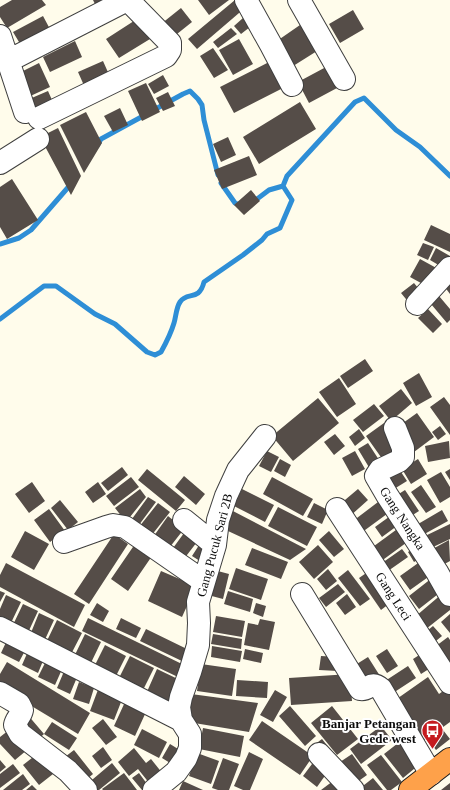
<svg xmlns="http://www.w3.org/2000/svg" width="450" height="790" font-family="'Times New Roman',serif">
<rect width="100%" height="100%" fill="#fffceb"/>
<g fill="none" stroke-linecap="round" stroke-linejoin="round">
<!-- stream -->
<path stroke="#2e8ed6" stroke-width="5" d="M152,111L183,94L190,91L198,99L202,105L204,120L218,175
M97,146L101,139L145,115
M221,183L235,203L242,206
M253,202L269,190L283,186
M0,244L19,238L31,230L71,184
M0,319L44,286H56L95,314L115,324L147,352L155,355L161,352C166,343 171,333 174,323C176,317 176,308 180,302C187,291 199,302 204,282L243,255L262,240L267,234L280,228L292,200L283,186L287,176L355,102L364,98L396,130L420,147L450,176"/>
</g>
<!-- building -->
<path fill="#554d48" d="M12,0H42L46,5L7,28L0,17V7Z
M93,0H116L98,10Z
M198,0H229L209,15Z
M235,0H241L246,7L197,49L188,39Z
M181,8L192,22L172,38L161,24Z
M353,10L364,29L340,43L329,24Z
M43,16L51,31L22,47L13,32Z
M243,18L250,27L241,34L234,26Z
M137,19L150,39L119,58L106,39Z
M300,25L317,51L290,68L274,43Z
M231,28L237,34L218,48L213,42Z
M239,39L253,64L233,75L219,50Z
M75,41L82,57L50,72L43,57Z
M213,48L228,70L214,78L200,56Z
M103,61L111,79L86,90L78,72Z
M271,61L285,87L234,113L220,87Z
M39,63L50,87L26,98L15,75Z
M326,67L337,88L309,103L298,82Z
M163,75L169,86L154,94L148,84Z
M146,83L160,112L142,121L128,91Z
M48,91L56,109L34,117L27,100Z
M168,92L175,106L163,111L156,98Z
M300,102L316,129L259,164L243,137Z
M120,108L128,125L113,132L104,116Z
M86,112L102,143L84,173L60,125Z
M58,128L81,176L71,195L40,137Z
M228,137L236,155L221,162L213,144Z
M249,156L257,175L222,189L214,170Z
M12,179L38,220L7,239L0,227V187Z
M251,190L260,201L244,215L234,205Z
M431,225L450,234V252L424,240Z
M423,243L434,247L428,260L417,255Z
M436,248L450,256V265L447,270L430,260Z
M420,259L440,270L430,288L410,277Z
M450,281V294L444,286Z
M414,283L423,294L410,304L401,293Z
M439,296L450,309V320L447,323L431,304Z
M428,309L442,324L433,333L418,318Z
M365,359L373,371L348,388L340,376Z
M419,373L432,397L416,406L403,383Z
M339,378L356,404L337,417L319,392Z
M401,389L412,403L391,421L379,406Z
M444,397L450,405V435L430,407Z
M318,398L339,423L293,461L272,436Z
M374,404L384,416L363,432L353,420Z
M417,413L434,437L414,452L396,428Z
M384,423L401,447L383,460L366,436Z
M440,426L446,434L438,440L432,432Z
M359,429L365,438L355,446L349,437Z
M335,434L345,446L334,455L324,442Z
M449,441L450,458L428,462L425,446Z
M368,443L381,463L370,469L358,449Z
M267,451L279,457L271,472L259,466Z
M355,451L365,469L352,476L342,458Z
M280,459L291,465L285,477L274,471Z
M418,459L427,474L411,484L402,469Z
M122,467L128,475L108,491L101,483Z
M147,469L185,500L176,511L138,480Z
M399,469L407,481L394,489L386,477Z
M450,469V480L445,472Z
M441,472L450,487V497L440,503L427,480Z
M184,476L205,494L196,505L175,487Z
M131,477L139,487L114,506L106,496Z
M272,477L313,499L303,516L263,494Z
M32,482L45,501L29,513L15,494Z
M98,482L106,494L93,503L85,492Z
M421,485L436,507L426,513L411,492Z
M140,489L146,497L126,522L115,508Z
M242,489L274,505L265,522L234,506Z
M358,489L368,500L349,517L339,505Z
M405,490L419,511L408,518L394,497Z
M148,497L156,502L136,529L129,523Z
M382,499L391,511L361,533L353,521Z
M60,500L78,522L68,530L51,508Z
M158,503L170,512L151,536L139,527Z
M314,503L328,510L322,524L307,517Z
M278,507L317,527L307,546L268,526Z
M49,509L65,531L50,542L34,520Z
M231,510L306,549L290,560L228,531Z
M442,510L448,521L419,537L413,527Z
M393,514L401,523L382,537L375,527Z
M168,516L184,529L166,552L151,540Z
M450,524V539L431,548L425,536Z
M400,527L410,540L380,562L370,549Z
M25,531L49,544L34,570L11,557Z
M329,531L344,549L334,557L319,540Z
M184,533L197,542L180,564L168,555Z
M114,534L128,544L89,604L74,594Z
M449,540L450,561L439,567L429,551Z
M201,542L212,550L203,563L192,556Z
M135,544L152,556L128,591L111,579Z
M318,545L333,562L314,579L299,562Z
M417,546L424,556L414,562L408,552Z
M252,548L288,562L281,579L245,565Z
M402,549L408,557L388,571L382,563Z
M421,561L431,575L410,590L400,576Z
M6,563L85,605L74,627L0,587V575Z
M236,568L268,579L261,600L229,589Z
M328,569L337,581L326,590L317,579Z
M372,569L394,600L381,610L359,578Z
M214,570L229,574L223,599L208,595Z
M348,570L370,599L360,606L338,578Z
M161,571L196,586L182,617L148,601Z
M432,578L442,591L419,609L409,596Z
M338,584L345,592L326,607L319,598Z
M0,591L5,593L0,602Z
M228,591L253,599L250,612L224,604Z
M443,593L450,602V610L426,629L416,616Z
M347,594L356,607L345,615L336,603Z
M6,595L21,602L10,625L0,620V609Z
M97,603L109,611L103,622L90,615Z
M256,603L266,606L263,617L253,613Z
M23,604L38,611L26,637L11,629Z
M39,613L54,620L42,646L28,640Z
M450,614V633L441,622Z
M216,616L245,621L242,637L213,632Z
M88,618L186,666L180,678L82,631Z
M121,618L141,628L136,638L116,629Z
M260,619L275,622L269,650L244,645L248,623L258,625Z
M57,620L82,633L68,660L44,647Z
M433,626L442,636L431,645L422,635Z
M146,629L189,650L184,662L140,641Z
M85,634L101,642L88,669L72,661Z
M213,634L242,639L241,649L211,644Z
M448,637L450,640V669L432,649Z
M8,638L27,647L19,662L1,653Z
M105,645L126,656L113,682L92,671Z
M212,646L242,651L240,662L211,657Z
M29,649L45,656L38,673L22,665Z
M245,649L263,653L261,663L243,659Z
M387,649L398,666L387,673L376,656Z
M424,652L432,667L421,674L413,659Z
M130,656L154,668L141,694L117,682Z
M321,656L339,657L338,671L319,670Z
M368,657L380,676L364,686L352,667Z
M47,659L63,667L55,685L38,677Z
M7,662L90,713L78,734L0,687V674Z
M201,664L236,669L232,696L197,691Z
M408,666L416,678L393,693L385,681Z
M65,669L78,675L70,694L57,688Z
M157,669L184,682L173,707L146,694Z
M350,674L352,701L291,705L289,678Z
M428,677L439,694L450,686V722L417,746L391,703Z
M237,680L268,682L267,698L236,696Z
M79,682L94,688L89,704L73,699Z
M99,687L123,697L114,720L90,711Z
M275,690L287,697L273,722L260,715Z
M191,694L258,703L249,732L188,722Z
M125,702L146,712L135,736L114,726Z
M290,706L316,736L305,746L279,716Z
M332,706L358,739L337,755L311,723Z
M27,714L44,734L35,742L17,722Z
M103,719L117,737L106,745L92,728Z
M262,721L313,756L300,775L249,740Z
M52,722L77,738L69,750L44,734Z
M381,726L392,740L361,764L350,749Z
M203,728L244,736L240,757L199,749Z
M142,729L167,742L159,758L134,745Z
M9,730L27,750L15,760L0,744V737Z
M443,730L450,739L436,750L429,741Z
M322,739L334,754L326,760L314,745Z
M402,740L420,764L403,778L384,754Z
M170,744L183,752L175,766L162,758Z
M103,747L112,760L101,768L92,756Z
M134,748L146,763L151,759L167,779L154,789L138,769L129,776L118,762Z
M74,750L93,774L81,784L61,760Z
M249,752L263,759L250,790H243L234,786Z
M197,753L219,761L211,784L189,776Z
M37,754L53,774L39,785L23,765Z
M352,754L367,775L353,785L337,764Z
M381,755L402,782L391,790H387L367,765Z
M223,758L239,764L229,790H218L212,788Z
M0,760L6,767L0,772Z
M315,760L329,770L317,787L303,776Z
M112,763L120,773L99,790H90L86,785Z
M13,764L20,773L0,788V774Z
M124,773L137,790H103L102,789Z
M139,773L150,788L148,790H142L132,778Z
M23,774L30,784L22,790H3Z
M373,778L383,790H359V789Z
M183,781L203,790H179Z
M333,781L339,790H321Z
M450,783V790H441Z
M32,785L37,790H26Z"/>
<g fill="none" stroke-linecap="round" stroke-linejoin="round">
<defs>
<path id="minor" d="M246,0L271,45L292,85
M299,0L344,79
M0,36L25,112
M8,61L127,0
M39,118L166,56L170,50V43L128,0
M0,163L38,139
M417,304L450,268
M395,428L403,448V457L399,461L380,470L376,476L387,495L437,572L450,595
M337,509L450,683
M184,520L215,545
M64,542L106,527L113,525L125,527L203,581
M302,594L360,689C370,691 370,679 381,689L431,774
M0,628L181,720
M0,693L19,704L22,710C21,716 16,719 15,725L20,734L68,771L86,790
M319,754L353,790
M154,790L176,772L186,758L190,748V734L181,720L179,707L181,697L190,672L198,645L199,623L198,602L215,545L218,520L226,496L238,470L265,436"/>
<path id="highway" d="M410,790L450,759"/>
</defs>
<!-- minor casing -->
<use href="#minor" stroke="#3f3f3f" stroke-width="24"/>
<!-- highway casing -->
<use href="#highway" stroke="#1d1d1d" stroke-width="24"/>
<!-- minor -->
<use href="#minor" stroke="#fff" stroke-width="22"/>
<!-- highway -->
<use href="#highway" stroke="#fea14a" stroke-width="22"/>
</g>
<!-- icons -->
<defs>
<symbol id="bus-pin" viewBox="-11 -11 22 30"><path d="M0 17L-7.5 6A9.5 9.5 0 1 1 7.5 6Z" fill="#c51b1f" stroke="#fff"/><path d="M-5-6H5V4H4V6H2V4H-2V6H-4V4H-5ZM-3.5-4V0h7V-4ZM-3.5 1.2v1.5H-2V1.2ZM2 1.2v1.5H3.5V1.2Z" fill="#fff"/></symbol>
</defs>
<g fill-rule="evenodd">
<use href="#bus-pin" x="420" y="718" width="25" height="34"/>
</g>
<g text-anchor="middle" stroke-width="4" stroke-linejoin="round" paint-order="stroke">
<!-- street labels -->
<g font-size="13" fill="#0c0c0c" stroke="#fff">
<text transform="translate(403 518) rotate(57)" y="5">Gang Nangka</text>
<text transform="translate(214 545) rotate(-75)" y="5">Gang Pucuk Sari 2B</text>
<text transform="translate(394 596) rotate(57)" y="5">Gang Leci</text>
</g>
<!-- poi labels -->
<g font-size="13" font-weight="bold" fill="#0c0c0c" stroke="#fff" text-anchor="end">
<text x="416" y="728">Banjar Petangan<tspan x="416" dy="15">Gede west</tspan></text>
</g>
</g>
</svg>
